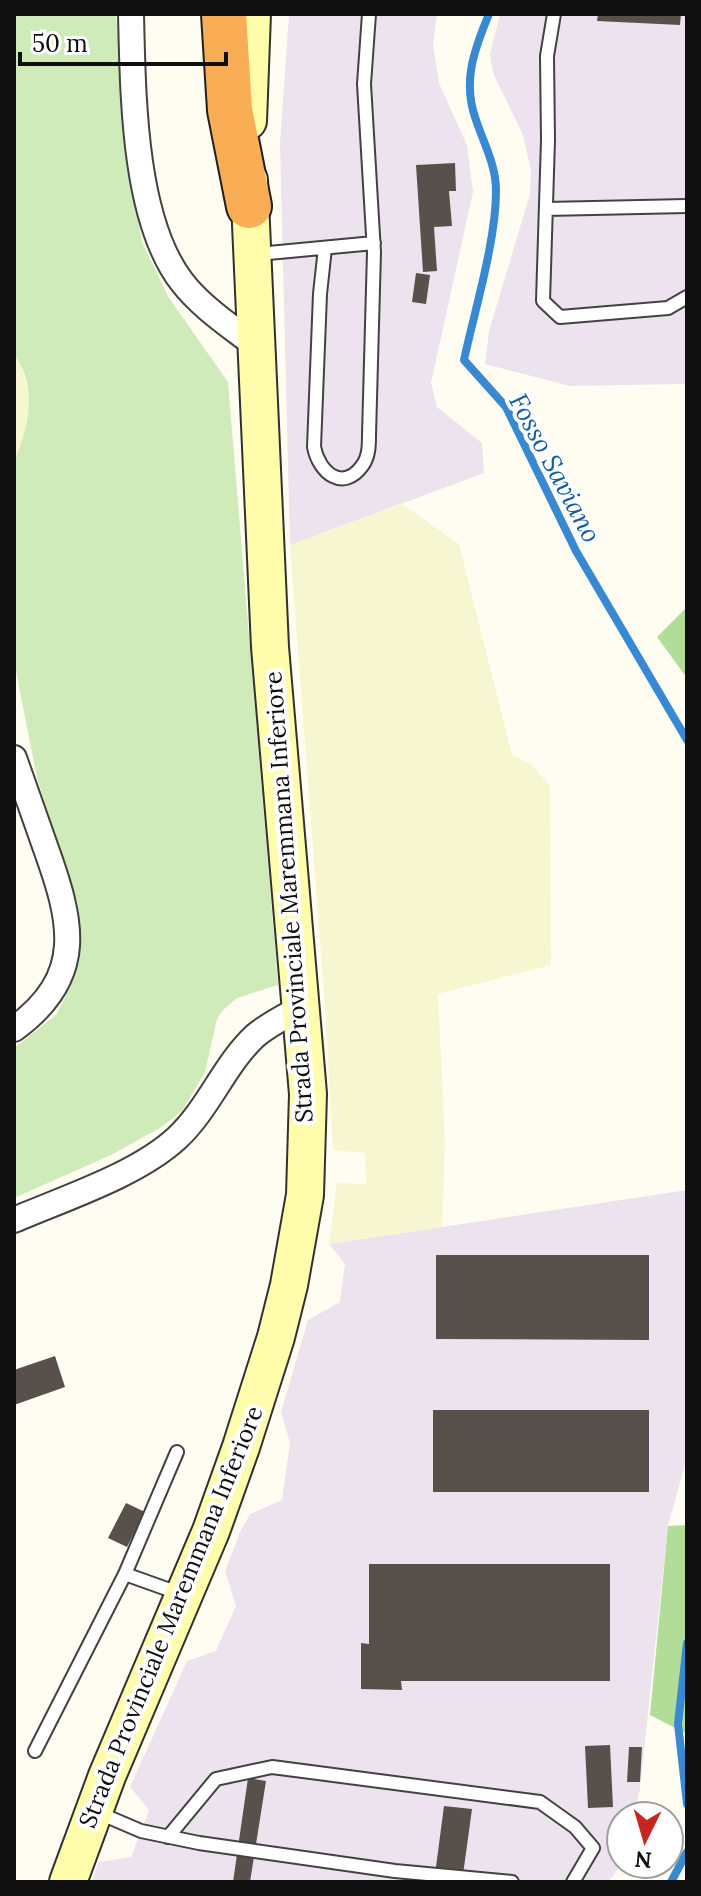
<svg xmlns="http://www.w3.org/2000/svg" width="701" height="1896" font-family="Lora,serif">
<rect width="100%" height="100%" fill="#fffdf1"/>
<!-- industrial -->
<path fill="#ede3ee" d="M289,14H437L433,45L439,83L467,145L473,192L431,383L437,407L482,443L484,473L290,545L280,144Z
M500,14H687V384L570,386L485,364L489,331L530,194L531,170L523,135L493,73L490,54Z
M687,1190L686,1461L668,1526L640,1789L633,1816H621V1862L619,1868L608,1882H92L98,1862L131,1857L149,1810L130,1787L187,1661L216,1651L236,1606L225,1571L240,1532L250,1514L282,1500L290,1443L281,1412L308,1320L340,1302L345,1264L329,1244Z"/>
<!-- farmland -->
<path fill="#f6f6d0" d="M14,355L21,364L30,400L24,439L14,462Z
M402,504L459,544L512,755L532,765L550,786L551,965L438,994L445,1145L442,1227L329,1244L337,1183L366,1184L365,1153L333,1150L325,1007L290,545Z"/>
<!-- green -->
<path fill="#cfebb9" d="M14,14H116L129,170L142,242L169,298L228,382L278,985L237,998L222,1011L217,1019L205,1072L182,1111L160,1128L111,1155L14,1198V1048L56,1015L72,983L80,943L78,904L37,778L14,661V462C29,427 38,387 14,354Z"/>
<!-- forest -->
<path fill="#b1dd98" d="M687,607V678L657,637Z
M687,1525V1734L650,1715L668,1526Z"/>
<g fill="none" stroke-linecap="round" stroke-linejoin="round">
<!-- stream -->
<path stroke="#3889d2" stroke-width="8" d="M489,14C474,50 462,82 476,120C484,144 496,165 496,191C496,241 475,309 464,360L506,407L576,551L687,740
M687,1643L678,1724L687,1804
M671,1882L687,1852"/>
</g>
<!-- building -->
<path fill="#58514b" d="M598,14H681L680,25L597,21Z
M455,163L456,191H449L452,226L434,227L437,271L423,272L416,165Z
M416,273L430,275L426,304L412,302Z
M436,1255H649V1340L436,1339Z
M55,1356L65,1387L14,1405V1370Z
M433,1410H649V1492H433Z
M126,1503L145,1512L127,1547L108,1538Z
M369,1564H610V1681H401L402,1690L361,1689V1643L369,1644Z
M610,1745L613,1807L588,1808L585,1746Z
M629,1747H642L640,1782H627Z
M248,1778L266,1781L250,1882H233Z
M444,1806L472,1809L462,1882H434Z"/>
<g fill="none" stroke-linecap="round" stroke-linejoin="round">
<defs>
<path id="lane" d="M554,14L547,56L548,140L543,301L560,317L668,308L687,297
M546,209L687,206
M325,248L320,294L314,447C319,473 343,492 362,466C369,457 369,445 369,435L374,252L364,84L369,14
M258,254L374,243
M125,1574L177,1452
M35,1751L125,1574L181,1594
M99,1813L141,1831L199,1843L395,1871L512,1882
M168,1837L216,1779L272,1767L540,1802L575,1827L593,1848L573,1882"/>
<path id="street" d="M131,14C133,92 133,219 182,282C202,308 232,327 257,347
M14,758C24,787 35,817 45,846C72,921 87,976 14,1029
M14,1220C65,1198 137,1175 177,1138C209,1108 224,1065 255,1036C269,1024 286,1016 302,1007"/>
<path id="secondary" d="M248,121L252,14
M68,1882L107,1776L211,1531L241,1447L276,1337L289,1285L305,1195L308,1094L270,647L249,180"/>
<path id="highway" d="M224,14L230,110L249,206"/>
</defs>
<!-- lane casing -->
<use href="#lane" stroke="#424242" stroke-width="16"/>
<!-- street casing -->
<use href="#street" stroke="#424242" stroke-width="28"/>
<!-- secondary casing -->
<use href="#secondary" stroke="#313131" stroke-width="40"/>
<!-- highway casing -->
<use href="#highway" stroke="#202020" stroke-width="48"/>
<!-- lane -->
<use href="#lane" stroke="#fff" stroke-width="12"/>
<!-- street -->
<use href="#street" stroke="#fff" stroke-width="24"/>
<!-- secondary -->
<use href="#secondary" stroke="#fffcac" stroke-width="36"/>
<!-- highway -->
<use href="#highway" stroke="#f9ad55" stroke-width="44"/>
</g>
<g text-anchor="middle" stroke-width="8" stroke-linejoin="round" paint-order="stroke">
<!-- street labels -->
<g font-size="24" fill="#0f0f0f" stroke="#fff">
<text transform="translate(289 897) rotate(-94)" y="8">Strada Provinciale Maremmana Inferiore</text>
<text transform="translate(171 1617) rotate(-68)" y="8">Strada Provinciale Maremmana Inferiore</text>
</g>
<!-- water labels -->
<g font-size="26" font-style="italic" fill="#135ba6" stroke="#fff">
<text transform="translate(555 468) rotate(62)" y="9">Fosso Saviano</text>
</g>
</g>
<!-- border -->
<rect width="701" height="1896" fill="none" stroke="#0f0f0f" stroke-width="32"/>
<!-- north arrow -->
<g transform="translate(645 1840) rotate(185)"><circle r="38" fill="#ffffff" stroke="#9f9f9f" stroke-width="2"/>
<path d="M0-6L14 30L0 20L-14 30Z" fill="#c52621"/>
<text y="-12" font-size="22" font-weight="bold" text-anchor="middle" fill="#0f0f0f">N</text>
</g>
<!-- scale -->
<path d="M20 52v12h206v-12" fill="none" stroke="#0f0f0f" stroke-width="4"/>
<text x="32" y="52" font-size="24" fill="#0f0f0f" stroke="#ffffff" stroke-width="6" paint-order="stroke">50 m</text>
</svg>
